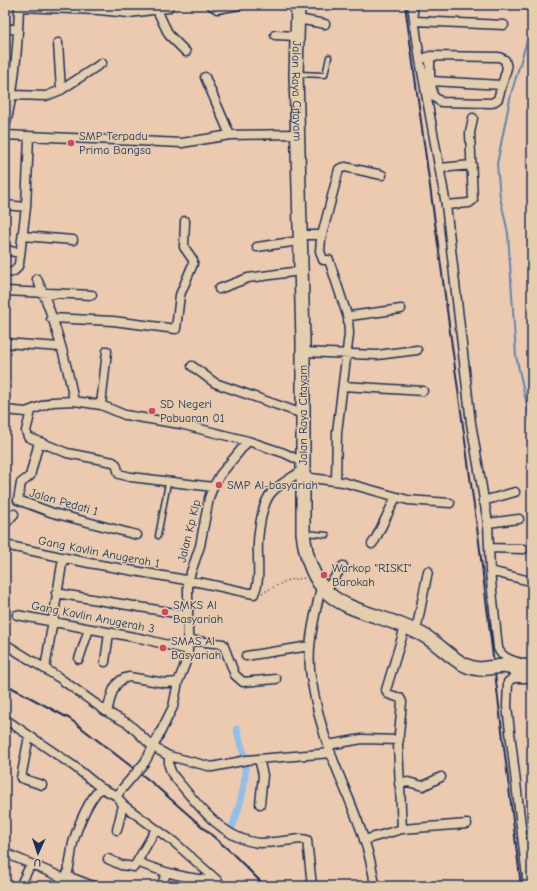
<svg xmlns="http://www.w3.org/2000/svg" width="537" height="891" font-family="'Comic Neue',sans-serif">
<rect width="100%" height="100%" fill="#ebcaaf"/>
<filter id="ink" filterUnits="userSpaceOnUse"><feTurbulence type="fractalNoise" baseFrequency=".025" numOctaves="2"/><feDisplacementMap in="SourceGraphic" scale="8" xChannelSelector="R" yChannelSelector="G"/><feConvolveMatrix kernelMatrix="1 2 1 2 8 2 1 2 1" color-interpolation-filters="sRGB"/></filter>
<g filter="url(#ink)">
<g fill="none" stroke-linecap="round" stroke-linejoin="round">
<!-- stream -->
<path stroke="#6185b2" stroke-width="2" d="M532,24L511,94L497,164L500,197L508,233L516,356L532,428"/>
<!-- canal -->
<path stroke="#8fbfea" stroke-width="7" d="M231,831C239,807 249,781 244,755C242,746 238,738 237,729"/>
<defs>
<path id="lane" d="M298,74L325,75L329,57
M305,533L327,535
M158,536L168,483"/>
<path id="street" d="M211,5L217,9L240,5
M412,5L420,60L446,205L471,423L488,523L490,571L498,648C502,660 518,662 529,665
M155,6L169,35L186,52
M19,7L99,10L129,13L168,8
M298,19L325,24
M415,21L504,25
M5,28L18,30
M275,35L297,36
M58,43L61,90
M420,60L430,56L499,57L505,60L507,68L498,99L492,103L441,102L433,96L430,75V56
M205,77L230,135
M431,81L502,85
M12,95L46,96L61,90L102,63
M5,128C15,88 18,46 19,5
M5,135L182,143L230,135L297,134
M440,168L472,165
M5,205L26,207
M446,205L469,203L473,200L470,133L473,118
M299,235H322
M23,236L73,240
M257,247L299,241
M5,250L20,253
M5,273C13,273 16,271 19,264L26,207L29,137
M37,279C53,313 67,363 74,401
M219,289L248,278L300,271
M5,291L92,295
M51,318L113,321L176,329L180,295L193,264V260L184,247L185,221
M348,318L329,260H323L320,251L321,239L339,169L345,167L382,175
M5,343L60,347
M303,352L377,355L417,350
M192,366L215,383L303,414
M343,386L423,391
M101,405L107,351
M5,410L26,412L52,402L74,401L101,405L125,415L180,424L248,441L284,453L303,462
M31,411L26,431L28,437L67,453L113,462L116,464L119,474L131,477L213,487
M39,442L30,476L21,483L18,500L53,513L137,535
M303,477L343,482L408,500L450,503
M336,481L337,432L349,334L348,318L350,316L401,309
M483,501L515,492
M488,523L519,519
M5,524L14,514
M372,544L375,540L396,497
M5,545L89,563L203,583L254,594C260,581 258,569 258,555C257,539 261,503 272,492C281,483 293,477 303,470
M489,548L524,549
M490,571L530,581
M321,587C315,616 306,647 311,677C315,702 322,730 331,754C347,797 369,839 375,886
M325,591L343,566
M56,593L187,615
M17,615L144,639L188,650
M416,631L428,571
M188,640L223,644L235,675L243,682L276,679
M5,644L58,677L107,712L129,724L153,747L145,762
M246,656L310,646
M79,659L89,629
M105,662L109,633
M45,669L63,558
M178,682L173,707L153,747L169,756V766L172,774C195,801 222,841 261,843C274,843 288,840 301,839L307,840L312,886
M107,712C111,698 112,680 129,677L165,683L178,682L188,657V581L200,546L209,498L213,487L220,475L248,441
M5,719L75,767L101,788
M29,736L21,778L42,785
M328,745L362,739L399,740
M169,756L212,767L247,760L331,753
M259,759L263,775L260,804
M399,784L408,782L423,786L441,777
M117,796L123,805L174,842L218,881L221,886
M402,829L398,745L402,702L400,698L388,694L386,690L405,627
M117,830L123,805
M364,840L402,829L467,824
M5,853L66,879
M108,859L121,865L134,867L156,829
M137,862C165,873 188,879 218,881
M67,876L93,886
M20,886L31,864
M63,886C70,873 70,858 73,843C77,828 89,798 101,788L117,796L119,793
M161,886L166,874
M528,886L507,706L508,682L513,678H532"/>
<g id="primary">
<path id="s1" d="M298,5L296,74L303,341V533C313,619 364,603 423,635C443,646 458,668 480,669"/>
<path d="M503,666L532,671"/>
</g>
</defs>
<!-- lane casing -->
<use href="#lane" stroke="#1b2f5e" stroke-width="7"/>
<!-- street casing -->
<use href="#street" stroke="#1b2f5e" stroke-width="11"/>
<!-- primary casing -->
<use href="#primary" stroke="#1b2f5e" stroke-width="16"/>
<!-- path -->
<path stroke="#1b2f5e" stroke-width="1.5" stroke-dasharray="1 3" stroke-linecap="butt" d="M262,593L288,580L305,578"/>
<!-- lane -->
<use href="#lane" stroke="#e4cead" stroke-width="4"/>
<!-- street -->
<use href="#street" stroke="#e4cead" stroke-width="8"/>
<!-- primary -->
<use href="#primary" stroke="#e4cead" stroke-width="13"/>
<!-- rail -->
<path stroke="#1b2f5e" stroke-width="2" d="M405,5L479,542L521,886
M5,684L70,719L150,781L231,852L265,886"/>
<defs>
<path id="street-bridge" d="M122,789L145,762"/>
<path id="primary-bridge" d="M480,669L503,666"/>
</defs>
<!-- street-bridge casing -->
<use href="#street-bridge" stroke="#1b2f5e" stroke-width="11" stroke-linecap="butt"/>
<!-- primary-bridge casing -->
<use href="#primary-bridge" stroke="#1b2f5e" stroke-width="16" stroke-linecap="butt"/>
<!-- street-bridge -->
<use href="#street-bridge" stroke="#e4cead" stroke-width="8"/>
<!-- primary-bridge -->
<use href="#primary-bridge" stroke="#e4cead" stroke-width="13"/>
</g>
</g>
<!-- markers -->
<g fill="#d1495b" stroke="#e4cead" stroke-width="1.5">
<circle cx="71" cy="143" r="4"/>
<circle cx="152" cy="411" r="4"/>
<circle cx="219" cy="485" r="4"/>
<circle cx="324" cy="575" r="4"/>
<circle cx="165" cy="612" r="4"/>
<circle cx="163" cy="648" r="4"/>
</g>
<g text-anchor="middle" stroke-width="3" stroke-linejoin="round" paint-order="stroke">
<!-- street labels -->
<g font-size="12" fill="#1b2f5e" stroke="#e4cead">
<text dy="4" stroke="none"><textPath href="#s1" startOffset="86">Jalan Raya Citayam</textPath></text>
<text transform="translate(303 415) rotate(-90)" y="4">Jalan Raya Citayam</text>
<text transform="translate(64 502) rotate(16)" y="4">Jalan Pedati 1</text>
<text transform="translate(189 531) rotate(-76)" y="4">Jalan Kp Klp</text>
<text transform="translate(99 552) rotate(11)" y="4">Gang Kavlin Anugerah 1</text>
<text transform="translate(93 617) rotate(11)" y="4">Gang Kavlin Anugerah 3</text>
</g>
<!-- poi labels -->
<g font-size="12" fill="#1b2f5e" stroke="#e4cead" text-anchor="start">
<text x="79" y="140">SMP Terpadu<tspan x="79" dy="14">Prima Bangsa</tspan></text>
<text x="160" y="408">SD Negeri<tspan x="160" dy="14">Pabuaran 01</tspan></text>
<text x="227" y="489">SMP Al-basyariah</text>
<text x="332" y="572">Warkop "RISKI"<tspan x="332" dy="14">Barokah</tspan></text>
<text x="173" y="609">SMKS Al<tspan x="173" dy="14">Basyariah</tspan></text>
<text x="171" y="645">SMAS Al<tspan x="171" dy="14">Basyariah</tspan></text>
</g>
</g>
<!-- margin -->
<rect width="537" height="891" fill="none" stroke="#e4cead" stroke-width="20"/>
<rect x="10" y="10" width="517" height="871" fill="none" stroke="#1b2f5e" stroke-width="1.5" filter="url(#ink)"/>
<!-- north arrow -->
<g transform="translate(38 853) rotate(183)" stroke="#e4cead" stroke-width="3" paint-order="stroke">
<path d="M0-3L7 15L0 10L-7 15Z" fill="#1b2f5e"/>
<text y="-6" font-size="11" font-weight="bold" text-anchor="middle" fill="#1b2f5e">U</text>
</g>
</svg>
